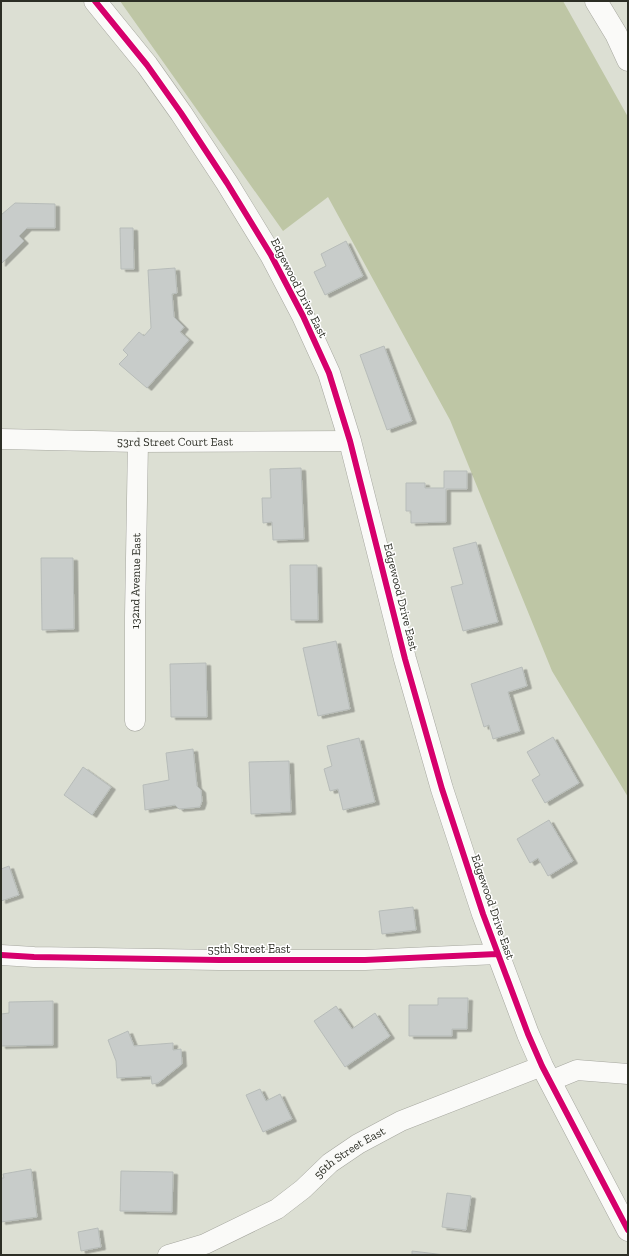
<svg xmlns="http://www.w3.org/2000/svg" width="629" height="1256" font-family="'Zilla Slab',serif">
<defs>
<filter id="shadow"><feDropShadow dx="4.5" dy="2.5" stdDeviation="0" flood-color="#0004"/></filter>
</defs>
<rect width="100%" height="100%" fill="#dcdfd3"/>
<!-- forest -->
<path fill="#bec6a5" d="M120,1H563L628,117V797L552,671L450,420L328,197L283,231Z"/>
<!-- building -->
<path fill="#c8ccca" stroke="#b7bcb9" filter="url(#shadow)" d="M15,203L55,204V228H27L19,236L24,241L1,264V215Z
M120,228H133L134,269H121Z
M346,241L363,276L325,295L314,272L326,266L321,254Z
M175,268L177,293L172,294L174,317L184,327L180,332L189,340L147,388L119,364L128,355L123,350L139,332L144,336L151,328L148,270Z
M384,346L412,421L387,430L360,355Z
M301,468L304,539L273,540L272,522L263,523L262,498H271L270,469Z
M444,471H467V489H446V522L411,523V511H406V483H425V488H444Z
M476,542L498,622L463,631L451,587L463,584L453,548Z
M41,558H73L74,629L42,630Z
M290,565H317L318,620H291Z
M336,641L350,709L318,716L303,648Z
M206,663L207,717H171L170,664Z
M522,667L527,686L508,692L520,731L493,739L489,725L484,727L471,684Z
M553,737L579,783L545,803L532,780L540,775L527,752Z
M359,738L375,802L343,810L338,789L330,791L324,769L332,766L327,746Z
M193,749L197,786L201,790L202,801L200,807L179,809L175,805L145,810L143,785L169,780L166,753Z
M289,761L291,812L251,814L249,762Z
M83,767L111,787L92,815L64,795Z
M549,820L573,861L548,876L538,858L530,863L517,839Z
M9,866L19,895L1,901V869Z
M413,907L416,930L382,934L379,911Z
M438,998H468L467,1029H452V1036H409V1005H438Z
M53,1001V1045L1,1046V1014L9,1013V1002Z
M336,1006L352,1029L375,1013L390,1036L345,1067L314,1021Z
M128,1031L134,1046L173,1043V1050L181,1049L182,1064L158,1083L152,1084L151,1076L117,1078L116,1061L108,1040Z
M260,1089L266,1101L280,1094L292,1119L263,1132L246,1095Z
M31,1169L37,1217L1,1222V1178H4L3,1174Z
M121,1171L173,1172L172,1212L120,1211Z
M447,1193L471,1196L466,1230L442,1227Z
M98,1228L101,1247L81,1251L78,1232Z
M412,1251L445,1255H412Z"/>
<g fill="none" stroke-linecap="round" stroke-linejoin="round">
<defs>
<g id="minor">
<path id="s1" d="M1,439L138,442L350,441"/>
<path id="s2" d="M135,721V616L138,442"/>
<path d="M1,955L34,957L219,960H365L497,954"/>
<path d="M550,1081L577,1070L628,1074"/>
<path id="s3" d="M168,1255L205,1244L277,1209L303,1189L330,1163L358,1144L401,1121L542,1066"/>
</g>
<path id="tertiary" d="M95,1L147,65L181,113L227,183L271,255L303,316L329,373L350,441L405,659L442,789L483,914L528,1034L542,1066L628,1230
M596,1L616,34L628,60"/>
</defs>
<!-- minor casing -->
<use href="#minor" stroke="#a6a79f" stroke-width="21"/>
<!-- tertiary casing -->
<use href="#tertiary" stroke="#a6a79f" stroke-width="23"/>
<!-- minor -->
<use href="#minor" stroke="#fafaf8" stroke-width="20"/>
<!-- tertiary -->
<use href="#tertiary" stroke="#fafaf8" stroke-width="22"/>
<defs>
<path id="cycleway" d="M95,1L147,65L181,113L227,183L271,255L303,316L329,373L350,441L405,659L442,789L483,914L528,1034L542,1066L628,1230
M1,955L34,957L219,960H365L497,954"/>
</defs>
<!-- cycleway casing -->
<use href="#cycleway" stroke="#fff" stroke-width="8"/>
<!-- cycleway -->
<use href="#cycleway" stroke="#d6006c" stroke-width="6"/>
</g>
<g text-anchor="middle" stroke-width="3" stroke-linejoin="round" paint-order="stroke">
<!-- street labels -->
<g font-size="12" fill="#2c2e25" stroke="#fff">
<text transform="translate(299 288) rotate(63)" y="4">Edgewood Drive East</text>
<text dy="4" stroke="none"><textPath href="#s1" startOffset="174">53rd Street Court East</textPath></text>
<text dy="4" stroke="none"><textPath href="#s2" startOffset="140">132nd Avenue East</textPath></text>
<text transform="translate(401 597) rotate(76)" y="4">Edgewood Drive East</text>
<text transform="translate(493 907) rotate(71)" y="4">Edgewood Drive East</text>
<text x="249" y="953">55th Street East</text>
<text dy="4" stroke="none"><textPath href="#s3" startOffset="211">56th Street East</textPath></text>
</g>
</g>
<!-- border -->
<rect width="629" height="1256" fill="none" stroke="#2c2e25" stroke-width="4"/>
</svg>
